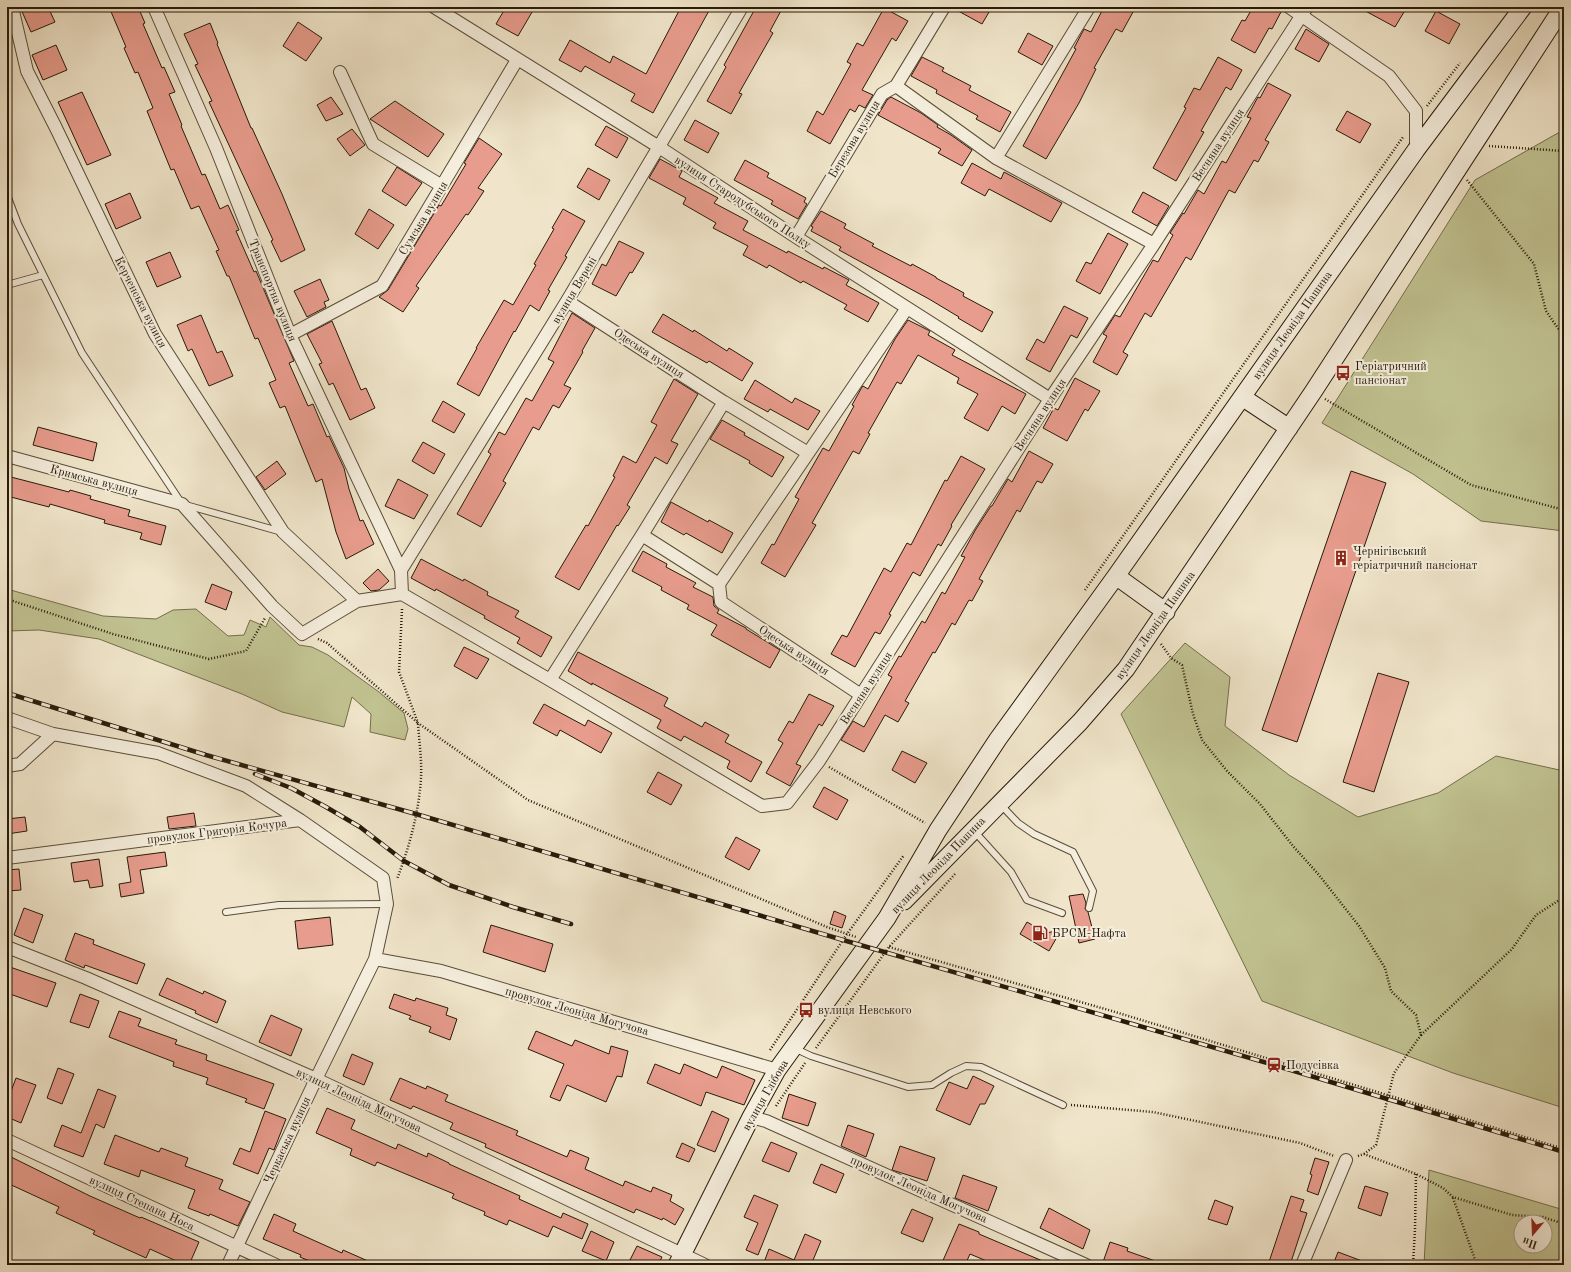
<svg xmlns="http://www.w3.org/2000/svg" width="1571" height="1272" font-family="'Old Standard TT',serif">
<rect width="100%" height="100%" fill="#f0e5ca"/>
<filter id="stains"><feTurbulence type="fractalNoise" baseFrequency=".005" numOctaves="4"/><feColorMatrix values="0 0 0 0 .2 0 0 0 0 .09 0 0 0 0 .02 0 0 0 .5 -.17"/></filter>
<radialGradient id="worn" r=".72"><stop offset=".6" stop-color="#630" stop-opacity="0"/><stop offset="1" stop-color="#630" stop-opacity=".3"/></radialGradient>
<!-- green -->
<path fill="#c1c291" stroke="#746e4d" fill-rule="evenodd" d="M1558,133L1564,134V531L1481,521L1413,474L1322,423L1475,180Z
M7,589L103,616L156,619L173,610L196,609L228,636L244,635L250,620L266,627L270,617L299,645L312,647L328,655L379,692L404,713L408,729L405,740L370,732L371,714L352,697L344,727L282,712L242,694L99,639L39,630L7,631Z
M1185,643L1230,677L1225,726L1289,775L1358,817L1438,793L1496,756L1564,771V1108L1453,1073L1262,1001L1121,714Z
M1429,1170L1564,1210V1265H1424ZM1521,1222H1545V1246H1521Z"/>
<!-- building -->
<path fill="#e89c8d" stroke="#271a09" d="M20,7H48L55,22L31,32Z
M109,7H138L145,23L143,24L162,68L164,67L175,92L169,94L182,125L181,126L202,175L205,174L220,209L228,205L239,230L236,231L254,272L256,271L294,361L289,363L308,406L313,404L327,437L329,436L344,468L349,489L360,521L363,520L374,544L346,559L336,532L322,479L316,482L285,406L280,408L269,383L276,380L258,338L255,339L229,276H227L216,251L219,250L199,206L191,209L174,169L171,170L147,111L153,108L138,72L135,73L124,48L126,47Z
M506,7H535L518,36L496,24Z
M681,7H711L653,113L631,101L635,94L585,66L581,72L559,60L570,40L610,63L613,56L646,74Z
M756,7H783L770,31L773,33L739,93L742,94L731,114L707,101L726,67L724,65Z
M951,7H992L982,24Z
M1104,7H1123L1133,12L1122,32L1116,29L1094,68L1096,69L1079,103L1046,159L1023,146L1076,49L1074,48L1083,31L1084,29L1091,32Z
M1253,7H1282V10L1272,29L1269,28L1255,53L1231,40L1242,20L1245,21Z
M1358,7H1407L1395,27Z
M884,8L908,21L896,41L892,38L862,90L873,95L865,108L859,105L855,112L850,109L830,144L807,131L817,111L823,115L851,64L847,62L857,43L863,46Z
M1436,11L1460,24L1449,44L1425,31Z
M298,22L322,38L306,61L283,46Z
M210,23L218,43L217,44L251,128H252L282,194L305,250L281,262L271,241L273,240L209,102L212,101L195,65L198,64L184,34Z
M1306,29L1329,44L1319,62L1295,49Z
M1028,33L1053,46L1042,65L1018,52Z
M56,45L67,70L43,80L32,55Z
M922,57L944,68L942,71L971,86L969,90L1011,112L1000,132L976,119L978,116L936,93L937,90L911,76Z
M1218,57L1242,70L1231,90L1226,87L1201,131L1204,132L1176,181L1153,168L1186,108L1184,107L1194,88L1200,90Z
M1268,83L1291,95L1265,140L1269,142L1258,162L1254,160L1235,193L1229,190L1191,260L1186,257L1151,317L1145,313L1123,352L1128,355L1117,375L1093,362L1107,336L1103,334L1115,315L1120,317L1153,260L1158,262L1173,235L1170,233L1183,213L1184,214L1198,190L1204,194L1222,161L1226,163L1251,118L1247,117L1258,97L1260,98Z
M82,92L111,155L87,165L58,102Z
M331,97L343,114L326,121L317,105Z
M891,97L921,113L938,125L937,127L951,135L972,150L962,166L938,153L941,149L878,115L887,100Z
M395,101L444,134L428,157L370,119Z
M1347,111L1371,124L1360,143L1336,130Z
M695,120L719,133L708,153L684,140Z
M606,126L628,138L617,158L595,145Z
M352,129L365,145L350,156L337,139Z
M479,138L502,154L478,188L484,191L468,215L466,214L416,286L419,288L403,312L379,297L388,290L439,205L441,206L466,164L464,163Z
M660,159L682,171L679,177L718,198L714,203L748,221L743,230L787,253L788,251L823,269L824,267L849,280L846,285L879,303L868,322L844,309L847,305L803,281L801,283L769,265L767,268L743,255L748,246L713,228L716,223L683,204L686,198L649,178Z
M745,160L769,173L767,177L806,198L804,202L807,204L798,219L771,204L773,201L734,180Z
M972,163L1001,179L1004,172L1062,203L1051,222L989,189L985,196L961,183Z
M397,167L422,183L406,206L382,191Z
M588,168L610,180L599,200L577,187Z
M1143,192L1169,206L1157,226L1132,212Z
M130,193L141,218L116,229L105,204Z
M369,209L394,225L378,249L355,234Z
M563,209L585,221L565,256L567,257L548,290L550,291L539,311L530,305L515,332L514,331L479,396L457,384L477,348H476L504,300L513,305L536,265L534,264L554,229L552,228Z
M821,211L846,224L844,228L874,244L872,246L911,266L912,264L936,277V278L964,293L963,296L993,312L982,332L958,318L959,317L929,299L839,250L841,247L811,231L813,227L811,226Z
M1108,233L1128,244L1100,294L1076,281L1086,262L1091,264Z
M619,241L644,253L632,273L630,272L616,296L592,284L602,264L606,266Z
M170,252L181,277L157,287L146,262Z
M320,279L329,300L324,302L326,307L307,317L294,291Z
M1064,306L1088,318L1077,338L1071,335L1050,372L1026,359L1037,339L1044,343Z
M572,313L595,328L582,351L583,352L564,385L571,388L559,408L553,405L539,430L533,427L503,481L506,483L481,527L457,514L491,454L488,452L499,432L505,435L526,398L532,401L554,362L548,359Z
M663,314L693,332L694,330L727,351L729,348L753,363L742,381L709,361L707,363L652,332Z
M201,315L217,353L222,351L233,376L209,386L192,349L188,351L177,325Z
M908,320L930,331L928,335L955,350L952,355L1026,394L1015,414L1002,406L988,431L964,418L978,394L957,383L959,378L918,355L901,384L897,382L868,433L870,434L859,454L853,451L812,523L816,525L785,577L761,563L772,544L774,545L799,499L795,497L823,448L829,451L854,406L852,405L862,387L863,386L868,389L895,339Z
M332,321L361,390L366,388L375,408L350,420L333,383L329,385L319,364L322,363L307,334Z
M1075,378L1100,391L1088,411L1085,409L1067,441L1043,428L1054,408L1058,410Z
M674,379L698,394L671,441L678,444L667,464L655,457L627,505L630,507L618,526L617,525L579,590L555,577L586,525L588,526L615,477L613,476L623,456L636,463L657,425L651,422Z
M755,380L792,403L795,398L820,411L808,430L770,409L768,412L744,399Z
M443,401L465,414L454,433L432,421Z
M722,420L745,433L744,435L784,457L772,477L749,463L750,461L710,439Z
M38,427L97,443L93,461L33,445Z
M423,442L445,454L434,474L412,461Z
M1029,451L1053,464L1042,483L1037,481L1020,512L1017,510L979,579L983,581L972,601L969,600L955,625L952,623L935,653L933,652L905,701L909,703L898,722L885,715L864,752L841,740L853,721L864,727L892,677L888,675L899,656L901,657L922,621L925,623L942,592L945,594L965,557L961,556L976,529L991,506H992L1008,479L1012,482Z
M961,456L985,469L951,525L952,526L941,546L938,544L920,576L913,572L889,614L891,615L880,634L875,632L855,667L831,654L842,635L847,637L884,568L891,572L907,543L911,545L945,480L947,481Z
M277,461L286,474L265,490L256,477Z
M1351,471L1386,483L1297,742L1262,730Z
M7,476L69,492L70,490L91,496L90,499L130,510L128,516L166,526L161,545L140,539L142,533L104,523L105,520L50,504L49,507L7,496Z
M398,479L428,495L414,519L385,506Z
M671,502L708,522L709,520L733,533L722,553L686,533L684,535L661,522Z
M643,551L667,564L666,567L696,583L693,587L713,597L714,606L719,610L717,613L746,628V629L780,650L770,668L711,635L717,625L687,609L689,605L661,590L662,587L632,571Z
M421,559L463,581L464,579L488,592L487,595L519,611L515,617L552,637L541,657L517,643L520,638L484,618L485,616L436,589L435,591L411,578Z
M378,569L389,581L379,590L371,591L363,583Z
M212,584L232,592L226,610L205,602Z
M464,647L489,659L477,679L454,666Z
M578,652L668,698L664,706L702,727L705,722L729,735L725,742L762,762L751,782L727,768L730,761L684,736L681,741L657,728L661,720L592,683V685L568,671Z
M1378,673L1409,682L1374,792L1343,782Z
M809,694L834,706L822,726L819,724L796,764L801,766L790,786L766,773L783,743L778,740L789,721L793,723Z
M544,704L585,726L588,720L612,733L601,753L560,730L557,736L533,723Z
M902,751L927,763L915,783L892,770Z
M658,772L682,785L671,805L647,792Z
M824,787L848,800L837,820L813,807Z
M194,813L196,826L169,829L167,817Z
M25,817L27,831L7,834V819Z
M736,837L760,850L749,870L725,857Z
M165,852L167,866L140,870L144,893L121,897L119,884L131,882L127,857Z
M99,859L103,886L90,888L88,880L74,882L71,863Z
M19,869L21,890L7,891V870Z
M1083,894L1086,903L1085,909L1088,912L1095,939L1079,943L1069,896Z
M24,908L43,915L33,943L14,935Z
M834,911L846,916L842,928L830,924Z
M330,917L333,945L298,949L295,921Z
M1027,922L1046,933L1061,930L1049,951L1020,934Z
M491,925L553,944L545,972L483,952Z
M75,933L94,940L93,944L145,964L137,984L85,965L84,968L65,960Z
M7,966L56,983L47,1007L7,993Z
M167,978L203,994L204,991L226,1001L217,1023L195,1013L196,1011L159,995Z
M80,994L99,1001L89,1028L70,1022Z
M394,994L415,1001L416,998L448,1008L446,1015L457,1019L450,1040L429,1032L431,1027L409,1019L411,1016L389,1008Z
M119,1011L141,1019L138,1026L177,1040L175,1044L207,1055L206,1060L274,1084L264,1109L245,1102L247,1099L206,1084L208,1078L173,1066L174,1062L109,1037Z
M271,1015L302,1029L291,1056L259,1042Z
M536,1031L572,1046L575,1040L609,1054L611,1046L628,1051L622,1077L617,1076L606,1102L567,1085L560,1101L550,1097L564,1064L528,1049Z
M352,1054L373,1063L364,1085L343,1076Z
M655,1064L680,1074L684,1064L717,1078L722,1066L755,1080L744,1105L706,1092L701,1106L647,1083Z
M58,1068L74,1074L62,1104L47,1098Z
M973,1076L994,1086L985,1104H980L970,1125L936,1110L949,1082L967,1089Z
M16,1078L36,1085L21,1123L7,1117V1102Z
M400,1078L426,1089L427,1086L448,1095L445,1101L518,1131L516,1135L567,1157L570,1150L589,1158L585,1169L623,1186L625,1181L651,1192L653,1187L672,1195L670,1201L684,1209L675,1225L663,1218L662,1220L636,1209L634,1213L485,1147L486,1144L450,1129L453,1123L413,1106L411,1109L390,1100Z
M98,1089L116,1096L104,1128L96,1124L83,1157L54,1146L62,1125L81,1133Z
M789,1094L816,1103L808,1126L782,1118Z
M327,1108L355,1120L351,1129L396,1149L398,1144L427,1157L428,1153L449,1163V1164L520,1196L519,1199L561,1218L563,1213L588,1224L582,1239L553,1226L548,1237L509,1220L507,1225L484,1215L485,1212L452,1198L454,1194L377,1162L375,1166L350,1155L352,1149L316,1133Z
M265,1111L286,1119L274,1150L269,1148L258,1174L233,1164L240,1148L250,1152Z
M712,1111L729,1119L715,1152L697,1145Z
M848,1125L874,1134L866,1157L841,1146Z
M115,1135L159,1152L161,1148L188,1158L185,1166L223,1180L219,1189L250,1202L238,1226L210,1214L209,1216L188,1208L195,1190L141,1170L139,1177L104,1164Z
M771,1142L797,1153L789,1172L762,1161Z
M682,1143L695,1149L689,1162L676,1157Z
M900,1146L935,1158L927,1181L892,1170Z
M7,1155L90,1196L140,1218L141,1217L199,1242L189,1265H185L150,1249L146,1258L93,1234L95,1231L56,1213L59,1207L7,1183Z
M1315,1158L1329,1162L1318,1195L1307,1191L1312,1175L1310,1174Z
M821,1164L844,1174L836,1193L813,1183Z
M963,1175L997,1187L988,1211L955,1198Z
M1365,1186L1388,1193L1381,1216L1358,1208Z
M754,1195L778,1205L758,1255L746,1250L758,1223L744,1217Z
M1291,1196L1304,1200L1300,1211L1307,1213L1290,1265H1268Z
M1215,1200L1233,1207L1227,1225L1208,1219Z
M1049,1208L1090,1230L1083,1249L1040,1228Z
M912,1209L933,1218L923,1242L901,1233Z
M274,1214L296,1224L293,1231L342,1253L343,1250L377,1265H319L300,1257L301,1255L263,1239Z
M959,1224L979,1232V1234L1052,1265H996L970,1254L965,1265H941Z
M591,1231L614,1242L606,1261L582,1251Z
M805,1234L821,1241L811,1265H763L769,1249L794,1260Z
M1110,1242L1128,1248L1127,1251L1161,1263V1265H1102Z
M637,1246L662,1257L658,1265H642L630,1260Z
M1338,1252L1370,1264L1369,1265H1333Z"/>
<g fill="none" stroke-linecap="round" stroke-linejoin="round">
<defs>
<path id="service" d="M7,195L18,224L82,353L182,504L282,532
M7,285L43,275
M1001,805L1018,823L1034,834L1073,852L1093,891L1089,908
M974,831L1011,872L1027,900L1062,913
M226,912L279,905L387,904
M794,1048L811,1056L908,1087L932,1085L951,1073L966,1066L981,1067L1063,1105"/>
<path id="minor" d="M12,7L27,71L56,128L155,334L283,532L357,601
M434,7L659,147L796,237L1050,399
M1289,7L1389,76L1416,111V150
M340,72L373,144L442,186
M896,86L996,158L1154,244
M996,158L1089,7
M796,237L882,94L896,86L944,7
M567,301L730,406
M290,335L382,286L517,60
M7,456L182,504L272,606L302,634L357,601L402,594L401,570L290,335L216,148L154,7
M642,535L719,584L907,308
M401,570L567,301L742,7
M719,584L721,602L861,695
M402,594L550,680L762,806L787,803L819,761L1050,399L1154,244L1307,7
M550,680L642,535L724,402L808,453
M7,718L53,734
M7,766L20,764L53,734L158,753L246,786L300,820
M7,858L300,820L383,878L387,904L375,959L316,1079L228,1265
M7,947L86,978L316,1079L705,1265
M375,959L441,971L777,1070
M751,1117L766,1121L1086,1265
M7,1140L276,1265
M1302,1265L1346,1160"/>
<path id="secondary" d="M1242,397L1289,428
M1116,576L1166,612
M904,901L1080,722L1126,669L1313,392L1563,7
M677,1265L751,1117L777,1070L887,918L938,830L998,739L1116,576L1416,150L1523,7"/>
</defs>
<!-- service casing -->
<use href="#service" stroke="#594d39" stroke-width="8"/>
<!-- minor casing -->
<use href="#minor" stroke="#594d39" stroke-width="14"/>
<!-- secondary casing -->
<use href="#secondary" stroke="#271a09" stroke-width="19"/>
<!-- path -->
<path stroke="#271a09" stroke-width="2.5" stroke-dasharray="1 2" stroke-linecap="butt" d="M1427,106L1460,63
M1489,146L1564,151
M1467,180L1534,264L1546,311L1564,337
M1325,399L1471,485L1564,510
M1085,590L1403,137
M7,599L113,634L209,659L246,651L265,618
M402,609L399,672L418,723L528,800L827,927L856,937
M318,639L327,643L418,723C419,741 422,760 421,778C419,812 409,848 397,879
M1161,644L1171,658L1182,665L1193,714L1202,740L1227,771L1260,804L1293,846L1319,875L1359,926L1385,968L1391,991L1416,1015L1421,1035L1394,1073L1376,1145L1364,1154
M829,767L925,823
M889,947L1112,1011L1564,1149
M1421,1035L1512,949L1536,915L1564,897
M816,1048L889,947L955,874
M770,1050L847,934L904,855
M1071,1105L1153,1112L1300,1143L1334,1156
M776,1106L805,1063
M1358,1156L1364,1154L1416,1174L1443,1188L1453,1197L1512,1215L1543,1217L1564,1224
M1453,1198L1477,1265
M1413,1265L1415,1229L1416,1174"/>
<!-- service -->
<use href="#service" stroke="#f5eedd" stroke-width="6"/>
<!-- minor -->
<use href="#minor" stroke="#f5eedd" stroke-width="12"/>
<!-- secondary -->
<use href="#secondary" stroke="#f5eedd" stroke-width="17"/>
<defs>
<path id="rail" d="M7,693L206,755L416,814L843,940L1274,1065L1564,1152
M255,774L291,788L326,807L360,827L404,861L449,885L513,907L571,924"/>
</defs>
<!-- rail casing -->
<use href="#rail" stroke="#271a09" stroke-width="4.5"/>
<!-- rail -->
<use href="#rail" stroke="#f5eedd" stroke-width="3" stroke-dasharray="9" stroke-linecap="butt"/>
</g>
<!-- icons -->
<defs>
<symbol id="bus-bare" viewBox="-9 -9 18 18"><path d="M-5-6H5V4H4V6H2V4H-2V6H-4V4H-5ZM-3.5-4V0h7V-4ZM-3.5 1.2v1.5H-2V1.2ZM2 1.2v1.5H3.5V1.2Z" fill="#8f2418" stroke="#f5eedd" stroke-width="2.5" paint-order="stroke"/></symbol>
<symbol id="building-bare" viewBox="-9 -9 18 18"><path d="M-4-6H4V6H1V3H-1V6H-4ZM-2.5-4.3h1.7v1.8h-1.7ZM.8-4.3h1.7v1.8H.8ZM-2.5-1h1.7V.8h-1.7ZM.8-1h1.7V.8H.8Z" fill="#8f2418" stroke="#f5eedd" stroke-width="2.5" paint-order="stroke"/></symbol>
<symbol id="fuel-bare" viewBox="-9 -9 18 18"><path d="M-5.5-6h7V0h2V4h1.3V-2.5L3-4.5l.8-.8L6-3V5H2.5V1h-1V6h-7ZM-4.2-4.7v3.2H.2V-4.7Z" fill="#8f2418" stroke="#f5eedd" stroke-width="2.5" paint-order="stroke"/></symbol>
<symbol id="station-bare" viewBox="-9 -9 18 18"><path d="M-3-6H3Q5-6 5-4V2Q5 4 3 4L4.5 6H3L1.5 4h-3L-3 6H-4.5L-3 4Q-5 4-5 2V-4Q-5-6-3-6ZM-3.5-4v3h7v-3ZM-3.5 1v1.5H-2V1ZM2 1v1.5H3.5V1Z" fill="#8f2418" stroke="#f5eedd" stroke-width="2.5" paint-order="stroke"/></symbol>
</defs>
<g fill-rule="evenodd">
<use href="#bus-bare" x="1332" y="362" width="22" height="22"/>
<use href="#building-bare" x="1330" y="547" width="22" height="22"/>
<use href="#fuel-bare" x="1029" y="922" width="22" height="22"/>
<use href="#bus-bare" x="795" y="999" width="22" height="22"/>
<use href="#station-bare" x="1263" y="1054" width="22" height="22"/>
</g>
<g text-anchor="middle" stroke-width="4" stroke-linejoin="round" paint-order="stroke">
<!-- street labels -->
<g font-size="12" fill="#271a09" stroke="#f5eedd">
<text transform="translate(854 139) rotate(-59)" y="4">Березова вулиця</text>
<text transform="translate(1218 145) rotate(-57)" y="4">Весняна вулиця</text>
<text transform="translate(743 202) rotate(33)" y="4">вулиця Стародубського Полку</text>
<text transform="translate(423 218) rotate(-59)" y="4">Сумська вулиця</text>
<text transform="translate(273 290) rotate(68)" y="4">Транспортна вулиця</text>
<text transform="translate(574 290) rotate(-59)" y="4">вулиця Верені</text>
<text transform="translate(141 302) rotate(63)" y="4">Керченська вулиця</text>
<text transform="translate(1292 325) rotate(-55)" y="4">вулиця Леоніда Пашина</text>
<text transform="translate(649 353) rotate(33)" y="4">Одеська вулиця</text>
<text transform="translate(1040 415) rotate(-57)" y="4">Весняна вулиця</text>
<text transform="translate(94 480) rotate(15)" y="4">Кримська вулиця</text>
<text transform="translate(1155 625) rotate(-55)" y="4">вулиця Леоніда Пашина</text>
<text transform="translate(794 650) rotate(33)" y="4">Одеська вулиця</text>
<text transform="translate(866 688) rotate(-57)" y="4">Весняна вулиця</text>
<text transform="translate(217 831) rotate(-7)" y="4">провулок Григорія Кочура</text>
<text transform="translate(938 865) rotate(-46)" y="4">вулиця Леоніда Пашина</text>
<text transform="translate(577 1011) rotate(16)" y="4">провулок Леоніда Могучова</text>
<text transform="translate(765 1095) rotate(-60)" y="4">вулиця Глібова</text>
<text transform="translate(359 1100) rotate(25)" y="4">вулиця Леоніда Могучова</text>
<text transform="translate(287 1140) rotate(-65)" y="4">Черкаська вулиця</text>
<text transform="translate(919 1189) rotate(24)" y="4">провулок Леоніда Могучова</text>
<text transform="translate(142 1203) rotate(25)" y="4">вулиця Степана Носа</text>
</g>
<!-- poi labels -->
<g font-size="12" fill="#271a09" stroke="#f5eedd" text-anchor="start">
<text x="1355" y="370">Геріатричний<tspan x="1355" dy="14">пансіонат</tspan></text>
<text x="1353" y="555">Чернігівський<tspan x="1353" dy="14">геріатричний пансіонат</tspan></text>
<text x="1052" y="937">БРСМ-Нафта</text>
<text x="818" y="1014">вулиця Невського</text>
<text x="1286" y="1069">Подусівка</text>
</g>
</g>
<!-- margin -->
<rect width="1571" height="1272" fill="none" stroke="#f0e5ca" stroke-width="24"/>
<rect x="8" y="8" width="1555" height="1256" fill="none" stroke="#271a09" stroke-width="2"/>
<rect x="12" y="12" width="1547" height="1248" fill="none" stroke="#271a09"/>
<!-- north arrow -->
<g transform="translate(1533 1234) rotate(199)"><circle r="19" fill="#f5eedd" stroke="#a39988"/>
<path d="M0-3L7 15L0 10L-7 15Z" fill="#8f2418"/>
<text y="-6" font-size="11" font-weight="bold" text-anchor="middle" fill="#271a09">Пн</text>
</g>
<rect width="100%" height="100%" filter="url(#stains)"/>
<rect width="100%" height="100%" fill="url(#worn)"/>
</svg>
